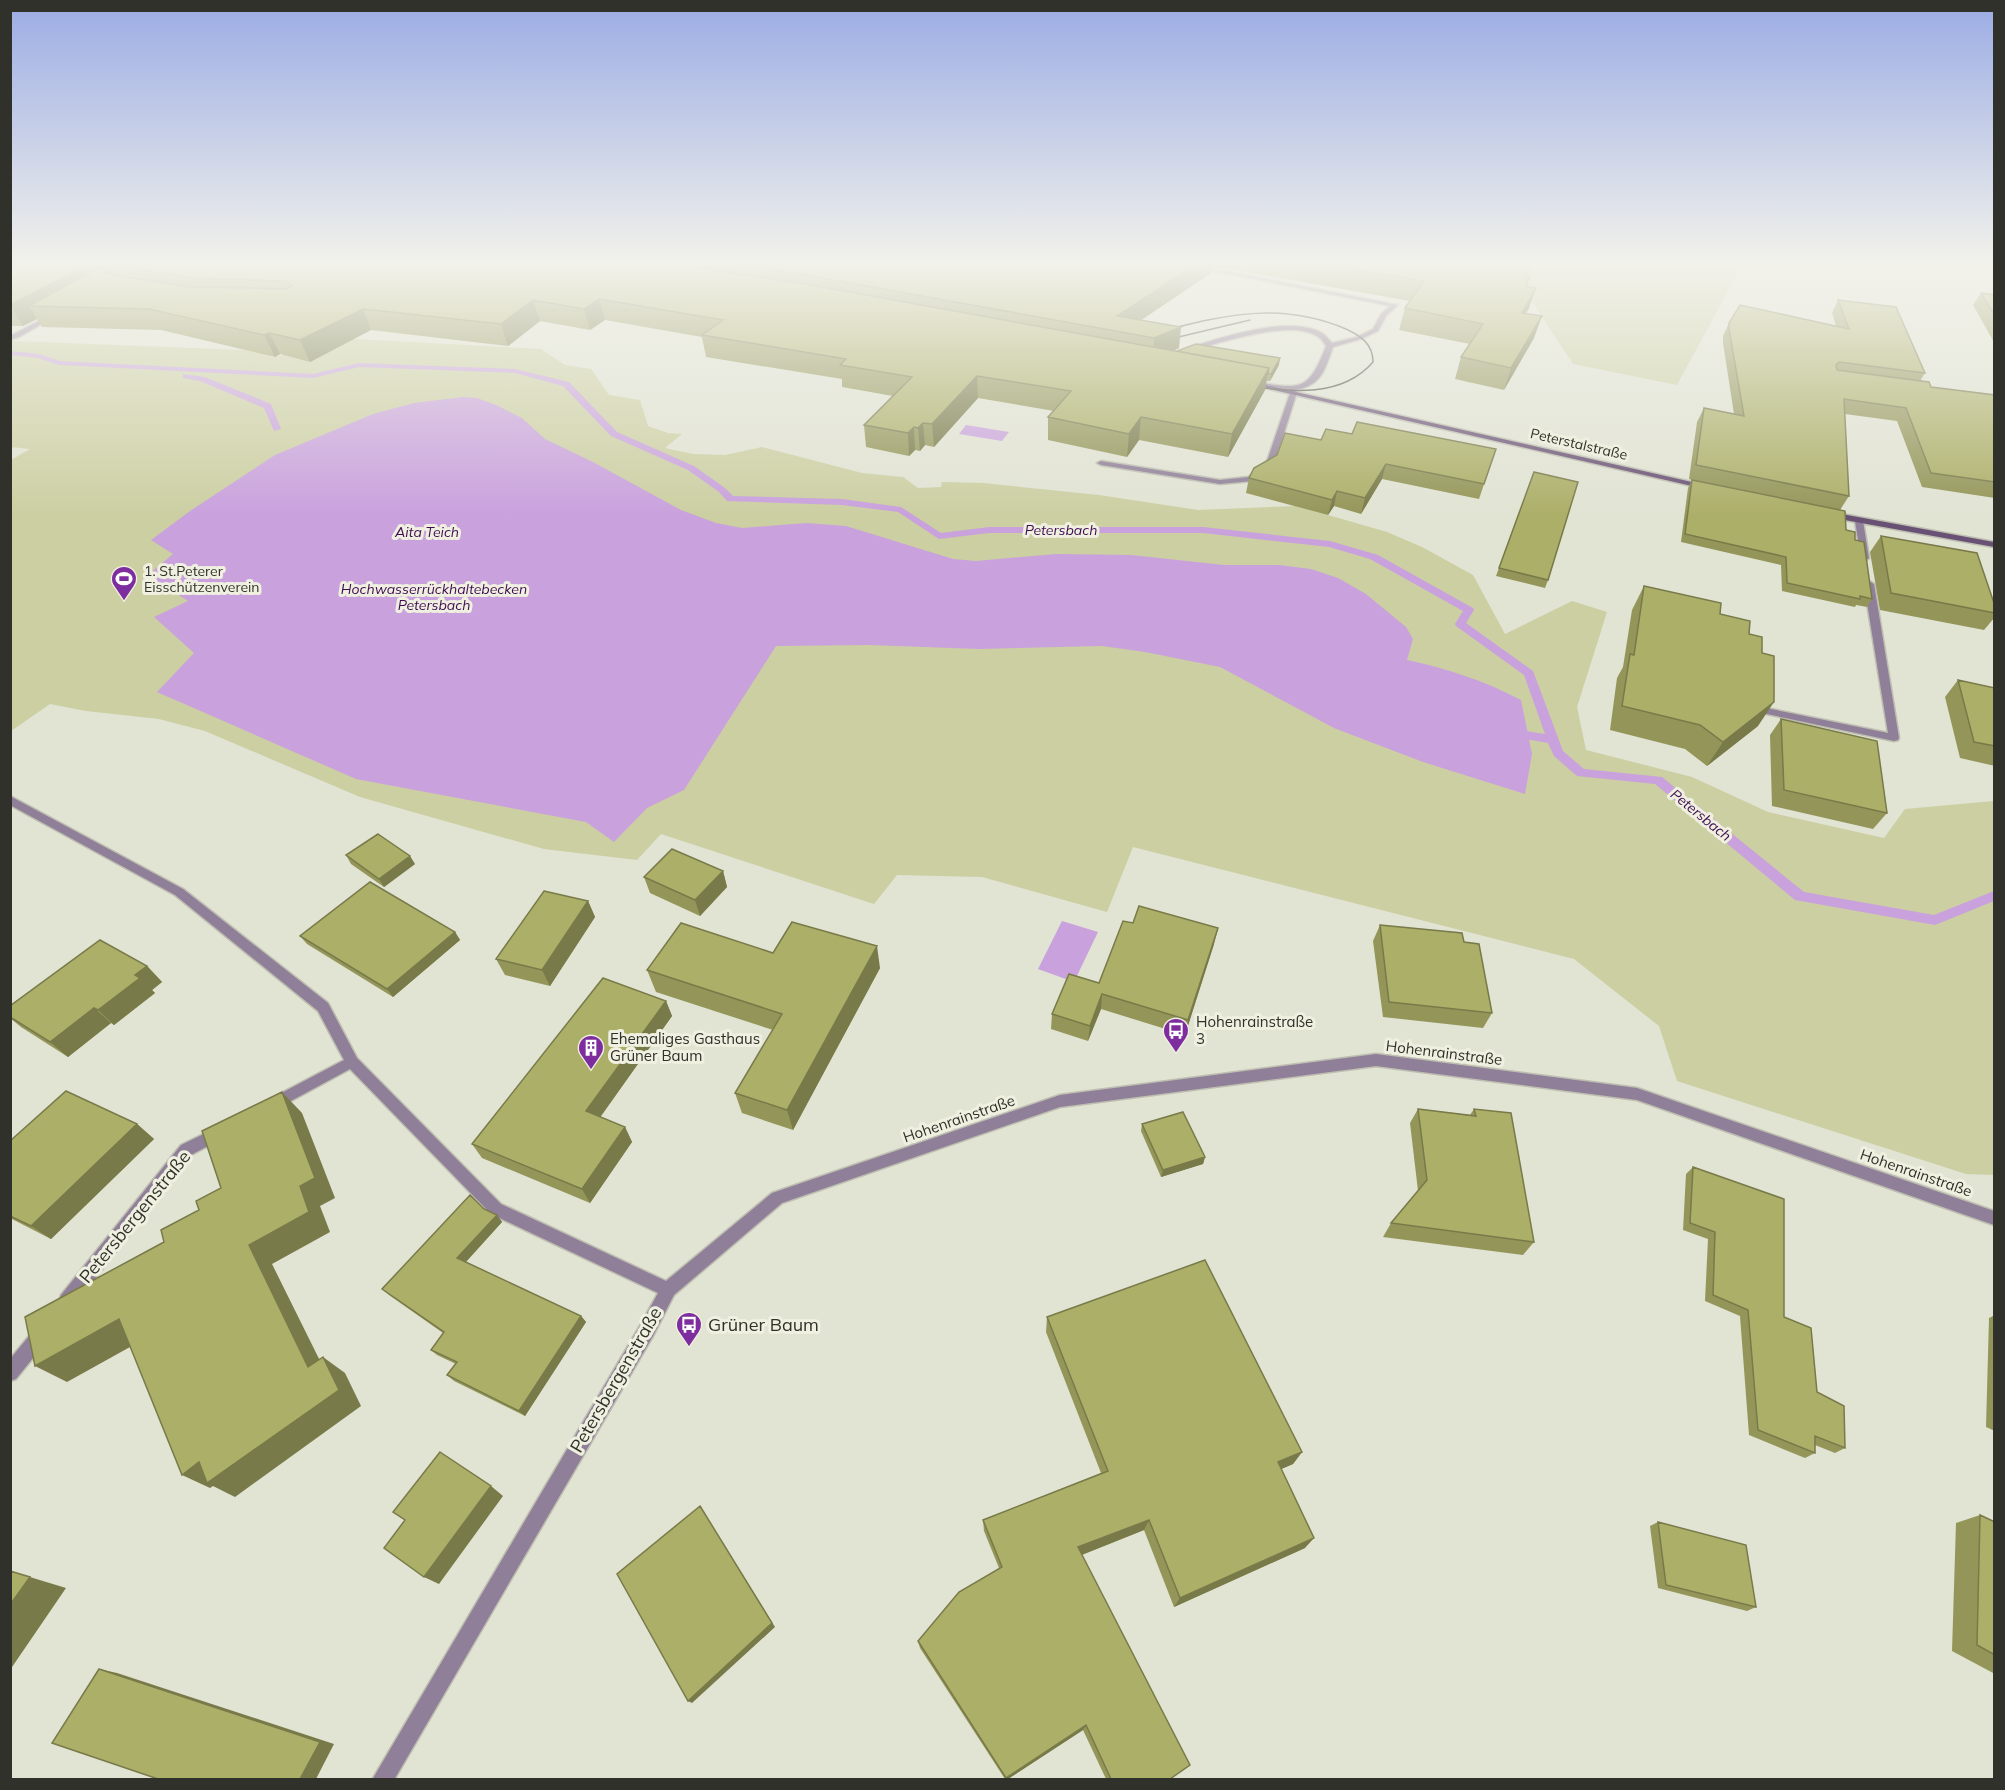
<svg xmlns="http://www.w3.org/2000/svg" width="2005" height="1790" font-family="Mulish,sans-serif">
<rect width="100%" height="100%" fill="#e1e3d3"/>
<!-- green -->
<path fill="#cccfa2" d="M1468,265H1742L1677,385L1573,364L1521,285Z
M354,339L541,349L565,365L591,369L609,395L640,400L648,426L668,433L682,434L665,448L693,454L725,455L762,447L862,473L903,477L918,488L941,487L942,482L983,483L1099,495L1198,510L1296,506L1328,515L1387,532L1422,547L1473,575L1505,634L1572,601L1607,612L1577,707L1586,750L1692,777L1768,812L1884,838L1905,809L1994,801V1175L1966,1174L1677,1081L1659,1026L1574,959L1133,847L1107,912L982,877L897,875L874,904L661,834L637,860L544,849L360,797L205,731L159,719L86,711L50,704L11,731V460L30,449L11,447V341L246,350L274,357Z"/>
<!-- water -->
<path fill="#c9a1dd" d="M463,397L477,398L496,405L522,418L545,439L593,462L681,510L716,523L742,528L806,523L846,526L953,559L976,561L1056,554L1131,555L1224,565H1279L1311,569L1338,578L1366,594L1406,627L1413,639L1407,660C1446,668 1485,681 1521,700L1532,754L1525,794L1423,762L1334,728L1220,667L1145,652L1102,646L979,649L869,645L776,646L684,790L647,808L614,842L586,822L356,779L157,692L194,653L154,617L188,601L148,575L173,554L151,540L190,511L275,455L373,414L414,403Z
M966,425L1009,432L1002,441L959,434Z
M1062,921L1098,932L1074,982L1038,969Z"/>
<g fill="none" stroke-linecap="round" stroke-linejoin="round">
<!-- stream -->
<path fill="#c9a1dd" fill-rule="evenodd" d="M10,351L39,354L60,361L313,374L359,363L515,369L569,382L617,432L694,466L725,488L733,496L842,499L901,507L941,533L989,527H1203L1330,541L1378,555L1473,608L1474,610L1466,623L1533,671L1563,751L1584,769L1662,777L1804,892L1934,915L1994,891V901L1935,925L1795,900L1655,784L1577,776L1554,756L1548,743L1508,736L1506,733L1508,730L1512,729L1545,734L1524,675L1456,626L1455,624L1463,611L1370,559L1329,547L1203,533H989L939,539L898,512L842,505L727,501L719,492L688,470L611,436L563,386L515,373L359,367L313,378L59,365L38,358L10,355Z
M183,374L205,377L271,404L281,429L274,431L264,408L200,381L183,378Z"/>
<defs>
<path id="lane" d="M1184,265H1196L1398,305L1386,316L1378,331L1361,339L1333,347C1325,370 1321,386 1295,390L1297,392L1273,468L1253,481L1220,484L1101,465L1097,463L1101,461L1220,480L1248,477L1265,467L1291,390L1272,389L1253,384L1257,382C1302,390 1309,390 1326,346C1324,343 1321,338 1317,336C1289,319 1220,343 1190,351L1187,349L1188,348C1220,338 1291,314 1322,333C1326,335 1329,340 1332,343L1357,337L1373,329L1381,314L1390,306Z
M1859,518L1863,521L1869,558L1865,561L1861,558L1855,521Z
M1869,581L1874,584L1899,738L1898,740L1894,741L1762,713L1761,711L1762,709L1766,708L1888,733L1864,584Z"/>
<path id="street" d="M52,314L54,315V317L19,337L10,340V336Z
M10,796L183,889L328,1003L357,1058L501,1204L666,1281L772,1193L1060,1095L1376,1054L1637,1088L1994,1211V1225L1637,1100L1376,1066L1060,1107L782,1203L674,1295L653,1336L394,1780H372L641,1324L658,1293L491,1214L350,1069L278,1108L273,1110L268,1108L266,1104L268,1100L344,1060L318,1011L175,895L10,805Z
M218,1127L223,1128L225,1133L223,1138L191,1155L73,1307L67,1309L61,1307L59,1301L61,1295L181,1145Z
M40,1328L46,1330L48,1336L46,1342L16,1379L10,1381V1359L34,1330Z"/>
<path id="secondary" d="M1248,381L1705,485L1709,487L1705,489L1251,385H1248Z
M1831,512L1994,542V547L1828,517L1827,515Z"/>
</defs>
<!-- lane casing -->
<use href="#lane" stroke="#bebfb1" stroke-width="3"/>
<!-- street casing -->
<use href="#street" stroke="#bebfb1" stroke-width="3"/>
<!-- secondary casing -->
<use href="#secondary" stroke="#bebfb1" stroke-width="3"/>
<!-- lane -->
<use href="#lane" fill="#907f99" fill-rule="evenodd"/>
<!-- street -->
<use href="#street" fill="#907f99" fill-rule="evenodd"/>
<!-- secondary -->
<use href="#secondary" fill="#695175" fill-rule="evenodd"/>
<!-- tram -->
<path stroke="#4c4d46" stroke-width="1.5" d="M1165,330C1230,314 1282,302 1346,329C1361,336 1373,344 1373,362C1342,398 1291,392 1248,386
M1166,340L1250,320"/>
</g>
<!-- wall -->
<path fill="#949659" d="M10,265H1522L1530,268L1527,276L1530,277L1527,286L1536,288L1529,308L1526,313L1534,338L1504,390L1455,379L1461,357L1470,344L1399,330L1405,308L1410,301L1212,266L1211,273L1141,320L1179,348L1173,351L1279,365L1270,381H1266L1265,390L1228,457L1139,440L1127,457L1048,440V417L1054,411L978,398L934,447L925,445L920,451L915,450L909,456L866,447L864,425L893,396L842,387V379L706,357L702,337L605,320L590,330L540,321L508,346L371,330L310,362L280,354L275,357L161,330L42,327L37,319L23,326H10Z
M1981,293L1995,295V344L1973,305Z
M1838,300L1925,373L1920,381L1931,387L1995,395V498L1922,487L1897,421L1845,414L1849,496L1840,510L1846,530L1855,540L1872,599L1867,607L1856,605L1855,607L1782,591L1781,565L1681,542L1688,488L1692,480L1689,479L1697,422L1704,408L1734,414L1723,343V336L1729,323L1836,326L1832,313Z
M1352,434L1496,449L1479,499L1382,479L1361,514L1334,506L1328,515L1246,493L1249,478L1321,440Z
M1534,472L1548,580L1545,588L1496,576Z
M1881,536L1995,606V617L1984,630L1880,610L1870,552Z
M1644,586L1720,614L1749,634L1758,726L1707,766L1685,749L1610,730L1617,678L1623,667L1632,610Z
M1958,680L1995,688V766L1960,758L1945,697Z
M1781,719L1887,813L1873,829L1772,806L1770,735Z
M346,855L415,864L384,887L351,864Z
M723,871L727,887L700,916L650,893L644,877Z
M588,901L595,917L550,986L505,975L496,959Z
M1380,925L1492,1013L1483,1028L1383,1017L1373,941Z
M455,932L460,940L393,997L307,944L300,936Z
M1214,944L1185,1035L1101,1009L1088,1041L1051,1029L1052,1014L1099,983Z
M773,953L880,968L793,1130L742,1113L735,1093L773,1030L656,992L647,970Z
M147,966L162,982L152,990L155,993L114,1025L111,1023L68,1057L21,1027L10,1018V1006Z
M666,1001L672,1016L600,1117L625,1127L632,1142L590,1203L482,1158L472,1144Z
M1418,1109L1470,1115L1474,1109L1534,1242L1523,1255L1383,1237L1391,1223L1418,1191L1410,1123Z
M137,1124L154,1139L51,1239L10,1218V1141Z
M1142,1124L1205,1157L1203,1164L1161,1177L1141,1131Z
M1693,1167L1784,1317L1817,1392L1845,1448L1835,1453L1815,1445V1453L1805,1458L1749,1435L1740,1316L1705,1301L1708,1239L1683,1230L1686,1174Z
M484,1209L497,1215L502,1222L466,1262L581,1316L586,1322L525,1416L454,1381L447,1375L456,1364L437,1355L431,1350L443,1333L389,1295L382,1289Z
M1995,1315V1431L1986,1427L1989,1318Z
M1047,1317L1302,1452L1293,1464L1281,1469L1305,1548L1174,1607L1144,1530L1082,1555L1170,1779H1106L1083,1730L1008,1779H1005L920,1648L918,1641L999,1568L984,1531L983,1520L1101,1473L1046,1332Z
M1980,1515L1995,1522V1674L1952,1651L1956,1523Z
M1658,1522L1756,1607L1747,1611L1658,1588L1650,1526Z"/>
<!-- shaded-wall -->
<path fill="#787a49" d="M88,265H109L115,277L29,306L37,319L23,326L10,305Z
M723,265H734L736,275L726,283Z
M1195,265H1212L1211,273L1122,333L1117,316Z
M1536,288L1529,308L1515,334L1522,313Z
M599,299L605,320L590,330L584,309Z
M533,300L540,321L508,346L501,324Z
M363,309L371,330L310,362L300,340Z
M1542,316L1534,338L1504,390L1511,368Z
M1181,327L1179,348L1152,360L1154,338Z
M269,333L280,354L275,357L264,335Z
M1280,358L1279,365L1270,381L1271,374Z
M1269,368L1265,390L1228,457L1232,434Z
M977,376L978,398L934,447L932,424Z
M1141,417L1139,440L1127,457L1129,434Z
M923,423L925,445L920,451L918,428Z
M914,427L915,450L909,456L908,433Z
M1386,464L1382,479L1361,514L1365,498Z
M1337,491L1334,506L1328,515L1332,500Z
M1774,702L1758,726L1707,766L1723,742Z
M410,856L415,864L384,887L379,879Z
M723,871L727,887L700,916L695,900Z
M588,901L595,917L550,986L542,970Z
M1218,928L1214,944L1185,1035L1188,1020Z
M455,932L460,940L393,997L387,989Z
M877,946L880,968L793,1130L787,1110Z
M147,966L162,982L152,990L155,993L114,1025L98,1010L135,975Z
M1102,994L1101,1009L1088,1041L1090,1026Z
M666,1001L672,1016L594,1126L586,1111Z
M94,1008L111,1023L68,1057L50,1042Z
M282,1092L302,1113L335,1198L320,1206L330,1232L272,1264L331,1383L308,1367L249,1245L300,1186Z
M137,1124L154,1139L51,1239L31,1226Z
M625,1127L632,1142L590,1203L582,1189Z
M1205,1157L1203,1164L1161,1177L1163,1170Z
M497,1215L502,1222L463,1265L457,1258Z
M581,1316L586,1322L525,1416L519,1411Z
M119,1319L148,1337L67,1382L35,1366Z
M323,1357L345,1373L361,1406L235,1497L213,1486L210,1488L182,1475Z
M1302,1452L1293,1464L1270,1474L1278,1462Z
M491,1486L503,1496L439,1584L424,1577Z
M700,1506L703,1511L775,1627L692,1703L688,1701Z
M1149,1520L1144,1530L1076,1557L1078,1547Z
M1314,1538L1305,1548L1174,1607L1180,1598Z
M10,1571L66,1588L10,1670Z
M99,1669L117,1673L334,1744L316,1779H300Z
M1086,1725L1083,1730L1008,1779H1006V1778Z"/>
<!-- building -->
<path fill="#acaf68" stroke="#787a49" stroke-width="1.5" d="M10,265H88L10,305Z
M115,265H679L805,284L1269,368L1232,434L1141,417L1129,434L1048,417L1071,391L977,376L932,424L923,423L918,428L914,427L908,433L864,425L912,377L840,365L846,359L702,335L723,320L599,299L584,309L533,300L501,324L363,309L300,340L269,333L264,335L149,309L29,306L99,268L107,274L191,287L286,289L292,286L287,281L192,278Z
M736,265H1195L1117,316L1181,327L1154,338L806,275Z
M1328,265H1522L1530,268L1525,276L1530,277L1525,286L1536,288L1522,313L1542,316L1511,368L1461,357L1483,324L1405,308L1424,281Z
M1981,293L1995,295V316Z
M1838,300L1896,307L1925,373L1839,362L1836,365L1837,370L1929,382L1931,387L1995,395V482L1931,473L1906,408L1844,399L1849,496L1696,465L1704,408L1744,416L1729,329V323L1740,305L1849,329Z
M1196,344L1280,358L1271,374H1268L1269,368L1177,351Z
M1357,422L1496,449L1484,484L1386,464L1365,498L1337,491L1332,500L1249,478L1254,468L1277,455L1285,433L1321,440L1326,429L1352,434Z
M1534,472L1578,482L1548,580L1499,568Z
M1692,480L1845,511L1846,530L1855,532V540L1864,542L1872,599L1860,596V599L1787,583L1786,557L1685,534Z
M1881,536L1977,553L1995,606V613L1891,593Z
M1644,586L1721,603L1720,614L1750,621L1749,634L1762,637V653L1774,656V702L1723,742L1700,725L1622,706L1630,654L1634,655Z
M1958,680L1995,688V746L1974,742Z
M1781,719L1877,741L1887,813L1784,790Z
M378,834L410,856L379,879L346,855Z
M672,849L723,871L695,900L644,877Z
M370,882L455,932L387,989L300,936Z
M544,891L588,901L542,970L496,959Z
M1139,906L1218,928L1188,1020L1102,994L1090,1026L1052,1014L1069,974L1099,983L1123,921L1133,923Z
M792,922L877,946L787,1110L735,1093L782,1014L647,970L681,923L773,953Z
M1380,925L1462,933L1464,942L1479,944L1492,1013L1389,1002Z
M100,940L147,966L135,975L140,978L98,1010L94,1008L50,1042L10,1017V1006Z
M603,978L666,1001L586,1111L625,1127L582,1189L472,1144Z
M66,1091L137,1124L31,1226L10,1216V1141Z
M282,1092L315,1178L300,1186L309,1212L249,1245L308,1367L323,1357L339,1390L207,1483L199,1462L182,1475L119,1319L35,1366L25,1317L164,1242L161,1230L199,1210L196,1201L221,1188L202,1131Z
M1418,1109L1476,1116L1474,1109L1511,1113L1534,1242L1391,1223L1427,1180Z
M1183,1112L1205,1157L1163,1170L1142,1124Z
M1693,1167L1784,1199V1317L1811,1328L1817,1392L1844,1406L1845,1448L1815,1436V1453L1758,1430L1748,1310L1713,1295L1715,1232L1690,1223Z
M470,1195L484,1209L497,1215L457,1258L581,1316L519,1411L447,1375L457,1362L431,1350L444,1332L382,1289Z
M1205,1260L1302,1452L1278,1462L1314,1538L1180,1598L1149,1520L1078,1547L1190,1765L1170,1779H1111L1086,1725L1006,1778L918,1641L959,1592L1002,1567L983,1520L1108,1471L1047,1317Z
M440,1452L491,1486L424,1577L384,1548L405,1520L393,1512Z
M700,1506L772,1623L688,1701L617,1574Z
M1980,1515L1995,1522V1655L1977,1645Z
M1658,1522L1746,1545L1756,1607L1666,1585Z
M10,1571L30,1577L10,1605Z
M99,1669L320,1742L300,1779H158L52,1743Z"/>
<!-- sky -->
<linearGradient id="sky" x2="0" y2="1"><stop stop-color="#9bace4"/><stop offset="0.51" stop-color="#f2f2eb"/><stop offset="1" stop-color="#f2f2eb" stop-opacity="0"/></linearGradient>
<rect width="2005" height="516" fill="url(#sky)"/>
<!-- icons -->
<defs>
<symbol id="stadium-pin" viewBox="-11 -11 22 30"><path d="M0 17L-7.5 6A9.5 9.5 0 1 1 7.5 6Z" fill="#7e2d9e" stroke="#eff0e0"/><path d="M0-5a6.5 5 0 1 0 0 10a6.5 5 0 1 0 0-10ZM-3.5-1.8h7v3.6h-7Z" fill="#fff"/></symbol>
<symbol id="bus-pin" viewBox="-11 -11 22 30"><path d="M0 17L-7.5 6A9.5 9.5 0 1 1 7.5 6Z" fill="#7e2d9e" stroke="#eff0e0"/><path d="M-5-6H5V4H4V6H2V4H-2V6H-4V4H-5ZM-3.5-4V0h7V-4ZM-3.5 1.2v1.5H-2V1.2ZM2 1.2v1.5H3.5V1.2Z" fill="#fff"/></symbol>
<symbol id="building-pin" viewBox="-11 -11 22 30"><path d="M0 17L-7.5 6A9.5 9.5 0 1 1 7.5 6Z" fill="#7e2d9e" stroke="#eff0e0"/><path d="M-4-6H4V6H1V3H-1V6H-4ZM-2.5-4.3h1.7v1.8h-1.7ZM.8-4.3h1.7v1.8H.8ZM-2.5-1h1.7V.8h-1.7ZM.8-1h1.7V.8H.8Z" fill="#fff"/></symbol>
</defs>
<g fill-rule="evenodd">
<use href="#stadium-pin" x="109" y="564" width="30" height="40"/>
<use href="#bus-pin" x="1161" y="1016" width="30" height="40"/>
<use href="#building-pin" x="576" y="1033" width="30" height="40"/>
<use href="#bus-pin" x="674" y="1310" width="30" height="40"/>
</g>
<g text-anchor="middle" stroke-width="6" stroke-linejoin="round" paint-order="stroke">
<!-- far-street labels -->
<g font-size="14" fill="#30312b" stroke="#eff0e0">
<text transform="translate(1579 444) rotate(13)" y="5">Peterstalstraße</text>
</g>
<!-- far-water labels -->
<g font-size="14" font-style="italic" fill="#400b53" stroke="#eff0e0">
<text x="1061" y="535">Petersbach</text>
<text x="427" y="537">Aita Teich</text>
<text x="434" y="594">Hochwasserrückhaltebecken<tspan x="434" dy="16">Petersbach</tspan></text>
<text transform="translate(1701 815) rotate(39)" y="5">Petersbach</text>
</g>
<!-- far-poi labels -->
<g font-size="14" fill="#30312b" stroke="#eff0e0" text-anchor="start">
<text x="144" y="576">1. St.Peterer<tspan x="144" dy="16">Eisschützenverein</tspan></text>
</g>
<!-- poi labels -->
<g font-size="15" fill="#30312b" stroke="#eff0e0" text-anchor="start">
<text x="1196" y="1027">Hohenrainstraße<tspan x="1196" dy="17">3</tspan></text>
<text x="610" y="1044">Ehemaliges Gasthaus<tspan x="610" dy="17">Grüner Baum</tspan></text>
</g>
<!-- street labels -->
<g font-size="15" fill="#30312b" stroke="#eff0e0">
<text transform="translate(1444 1053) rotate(7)" y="5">Hohenrainstraße</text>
<text transform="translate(959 1119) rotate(-19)" y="5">Hohenrainstraße</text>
<text transform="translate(1916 1173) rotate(19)" y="5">Hohenrainstraße</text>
</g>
<!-- near-street labels -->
<g font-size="18" fill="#30312b" stroke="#eff0e0">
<text transform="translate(135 1217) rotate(-51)" y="6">Petersbergenstraße</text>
<text transform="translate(616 1380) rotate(-60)" y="6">Petersbergenstraße</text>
</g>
<!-- near-poi labels -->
<g font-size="18" fill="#30312b" stroke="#eff0e0" text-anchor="start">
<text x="708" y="1331">Grüner Baum</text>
</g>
</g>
<!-- border -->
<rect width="2005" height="1790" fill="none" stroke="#30312b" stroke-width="24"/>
</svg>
